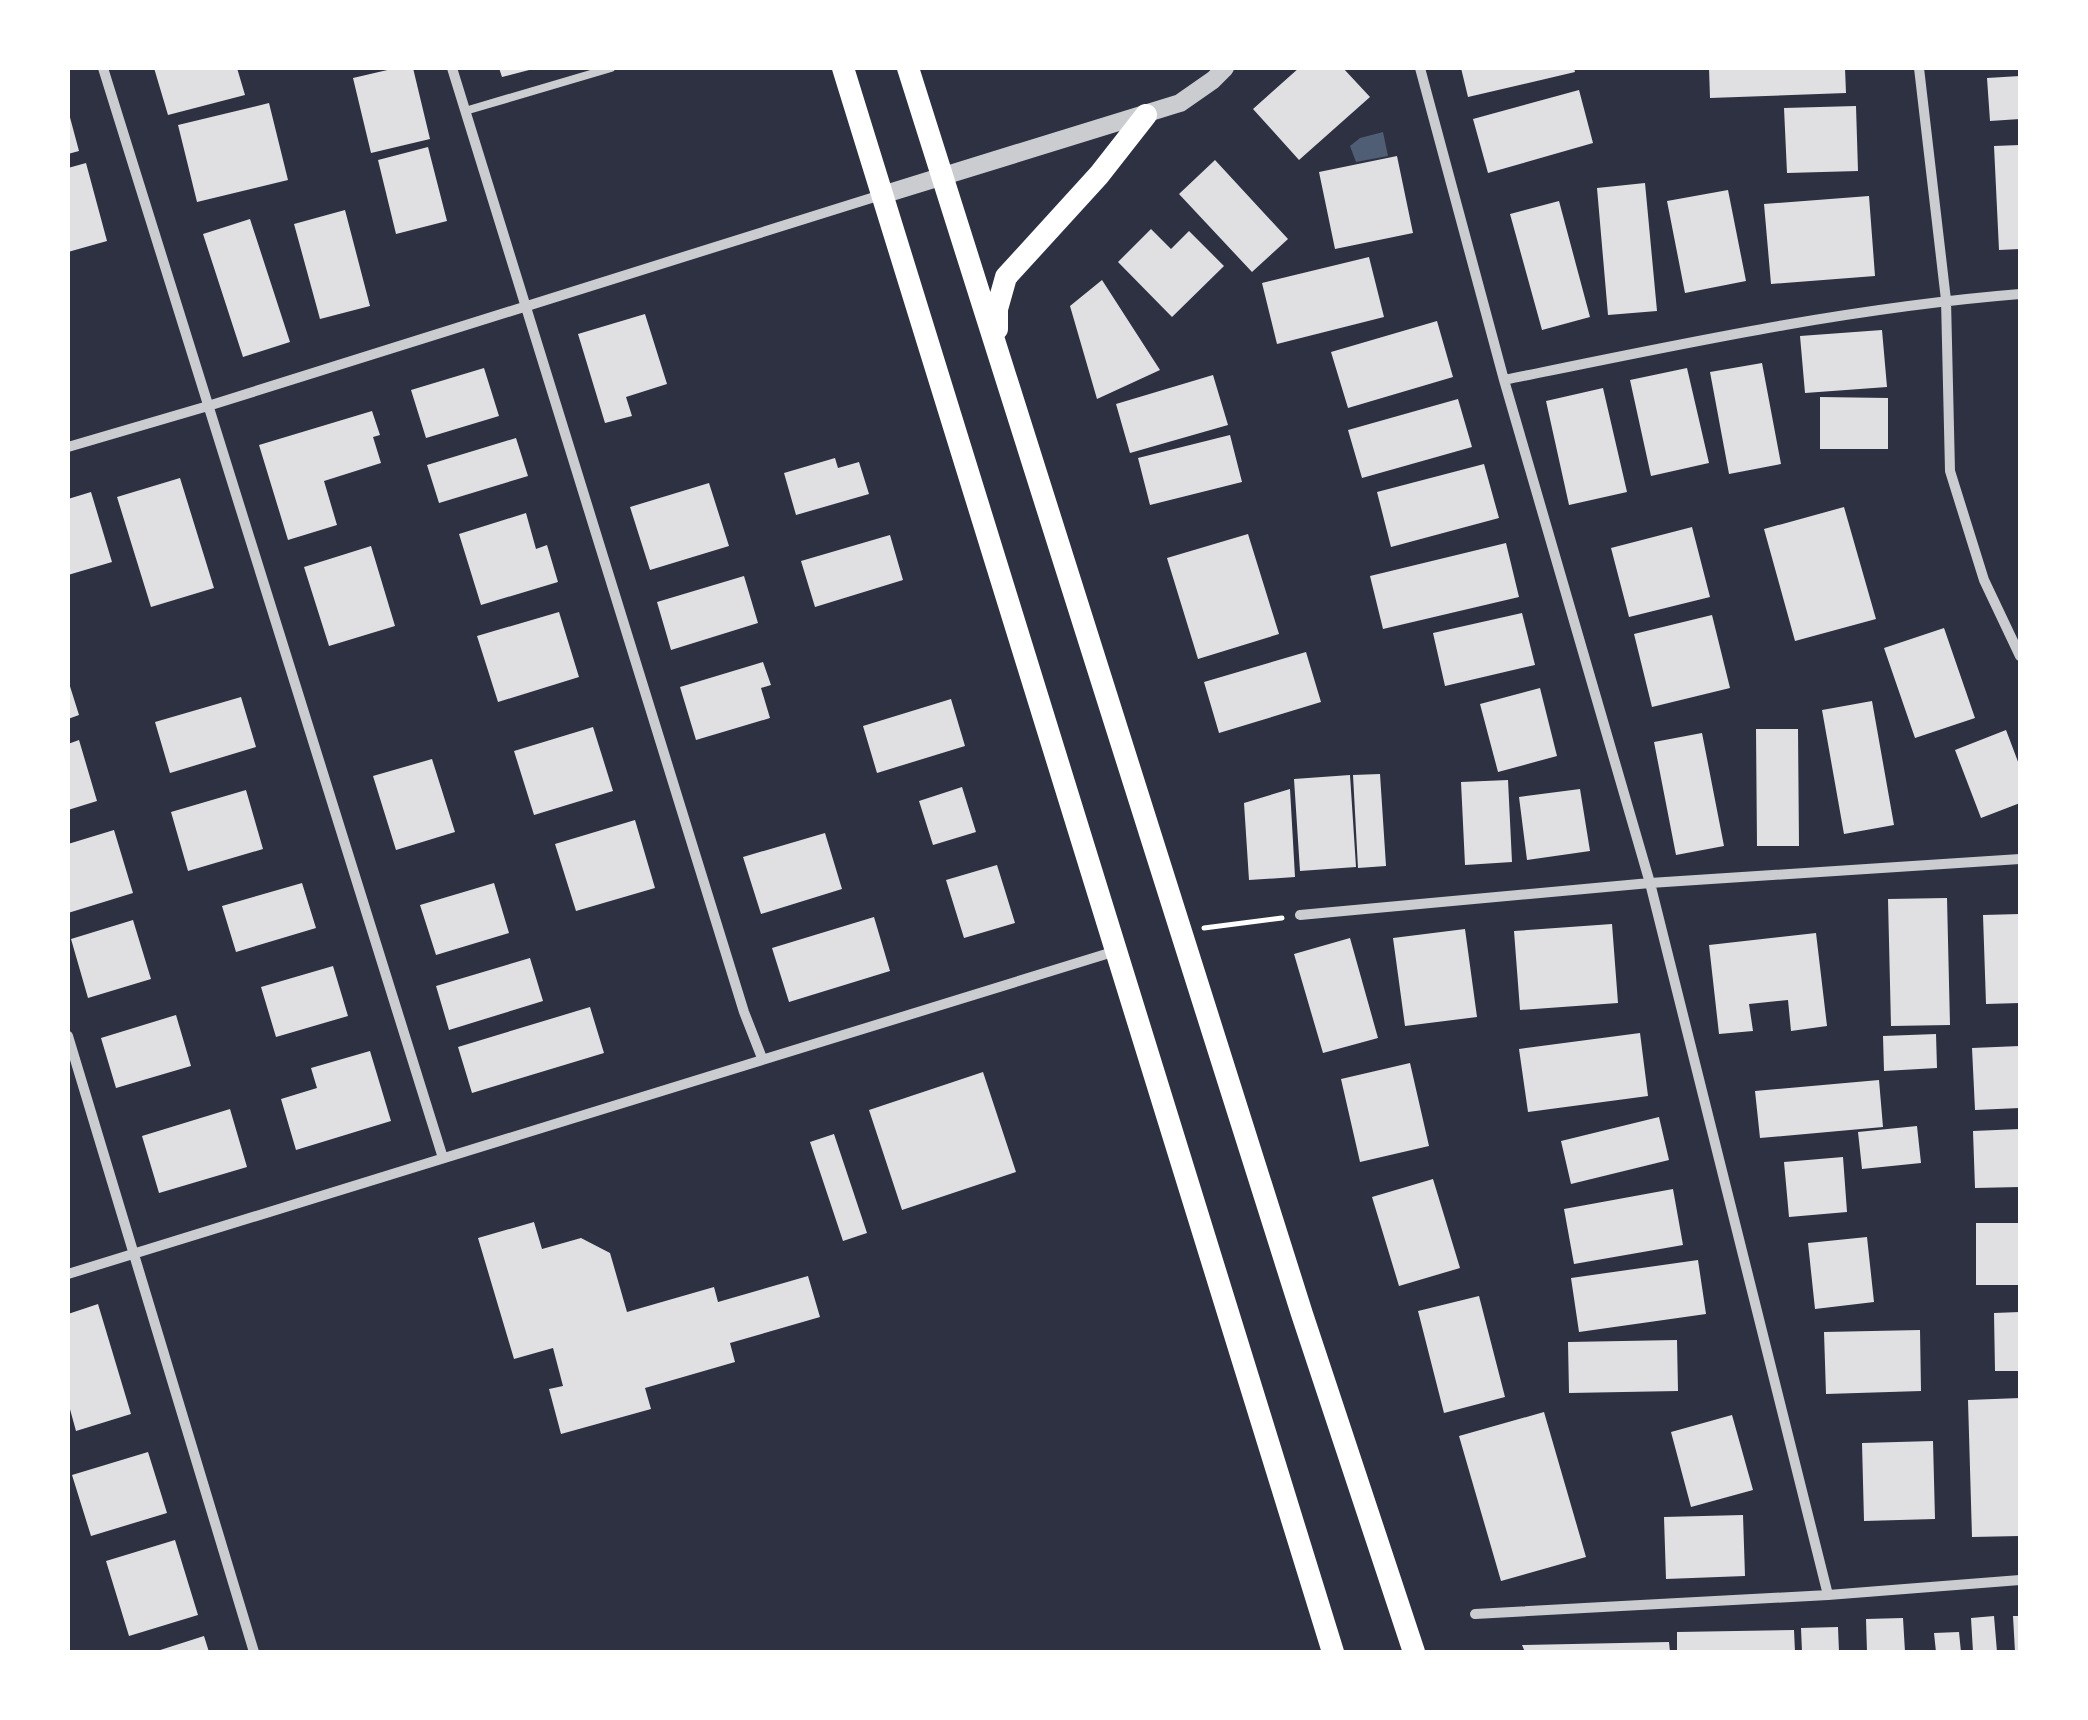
<svg xmlns="http://www.w3.org/2000/svg" width="2088" height="1720" font-family="Rubik,sans-serif">
<rect width="100%" height="100%" fill="#2d3142"/>
<!-- water -->
<path fill="#4f5d75" d="M1383,132L1388,156L1356,162L1350,146L1360,138Z"/>
<!-- building -->
<path fill="#e0e0e3" d="M154,68H237L245,95L168,115Z
M396,68H413L430,139L371,153L353,78Z
M499,68H533V69L502,77Z
M1299,68H1343L1370,97L1299,160L1253,109Z
M1461,68H1574L1575,72L1468,97Z
M1709,68H1845L1846,93L1710,98Z
M2020,76V119L1990,121L1987,78Z
M1579,90L1593,143L1488,173L1473,119Z
M269,103L288,180L197,202L178,125Z
M1856,106L1858,171L1787,173L1784,108Z
M68,110L79,151L68,154Z
M2020,145V249L1999,250L1994,146Z
M428,147L447,221L396,234L378,160Z
M1397,156L1413,233L1335,249L1319,172Z
M1215,160L1288,239L1252,272L1179,194Z
M86,163L107,241L68,252V168Z
M1645,183L1657,311L1608,315L1597,188Z
M1728,190L1746,281L1685,293L1667,201Z
M1869,196L1875,276L1771,284L1764,204Z
M1559,201L1590,317L1542,330L1510,214Z
M345,210L370,306L320,319L294,224Z
M250,219L290,342L243,357L203,234Z
M1151,229L1171,249L1189,231L1224,266L1172,317L1118,262Z
M1369,257L1384,317L1277,344L1262,283Z
M1102,280L1160,370L1097,399L1070,306Z
M645,314L667,384L626,397L632,416L605,423L578,334Z
M1437,321L1453,377L1348,408L1331,352Z
M1882,330L1887,387L1805,393L1800,336Z
M1762,363L1781,464L1729,474L1710,372Z
M484,368L499,416L426,438L411,390Z
M1687,368L1709,463L1651,476L1630,380Z
M1213,375L1228,425L1130,453L1116,404Z
M1603,388L1627,492L1569,505L1546,401Z
M1820,397L1888,398V449H1820Z
M1458,399L1472,447L1362,478L1348,430Z
M372,411L380,435L373,437L381,463L324,481L337,525L288,540L259,445Z
M1230,435L1242,482L1150,505L1138,458Z
M516,438L528,476L439,503L427,465Z
M835,458L838,468L859,462L869,494L796,515L784,473Z
M1484,464L1499,518L1391,547L1377,492Z
M180,478L214,588L151,607L117,497Z
M709,483L729,546L650,570L630,507Z
M91,492L112,562L68,575V499Z
M1844,507L1876,619L1795,641L1764,529Z
M526,513L536,549L547,545L558,582L481,605L459,534Z
M1692,527L1710,597L1629,617L1611,548Z
M1248,534L1279,634L1198,659L1167,558Z
M890,535L903,580L815,607L801,561Z
M1506,543L1519,597L1383,629L1370,576Z
M371,546L395,626L329,646L304,567Z
M744,576L758,623L671,650L657,602Z
M559,612L579,677L498,702L477,636Z
M1522,613L1535,665L1445,686L1433,633Z
M1712,615L1730,688L1652,707L1634,634Z
M1944,628L1975,718L1915,738L1884,648Z
M1306,652L1321,702L1219,733L1204,682Z
M763,662L771,685L761,688L770,718L696,740L680,687Z
M68,680L79,715L68,719Z
M1540,688L1557,756L1498,772L1480,704Z
M241,697L256,747L170,773L155,722Z
M951,699L965,746L877,773L863,726Z
M1872,701L1894,825L1844,834L1822,710Z
M593,727L613,791L534,815L514,751Z
M1756,729H1798L1799,846H1757Z
M2006,730L2020,767V803L1981,818L1955,750Z
M1702,733L1724,846L1676,855L1654,742Z
M79,740L97,801L68,810V744Z
M432,759L455,832L396,850L373,776Z
M1380,774L1386,866L1358,868L1353,775Z
M1350,775L1356,867L1300,871L1294,779Z
M1508,780L1512,862L1465,865L1461,782Z
M962,787L976,832L933,845L919,801Z
M1290,789L1295,877L1249,880L1244,803Z
M1580,789L1590,851L1527,860L1519,797Z
M246,790L263,849L188,871L171,812Z
M635,820L655,888L576,911L555,844Z
M114,830L133,893L68,913V844Z
M825,833L842,889L761,914L743,857Z
M997,865L1015,923L964,938L946,880Z
M302,883L316,928L236,952L222,906Z
M494,883L509,933L436,955L420,905Z
M1947,898L1950,1025L1891,1026L1888,899Z
M2020,914V1003L1986,1004L1983,915Z
M874,917L890,971L789,1002L772,948Z
M133,920L151,979L88,998L71,939Z
M1612,924L1618,1003L1520,1010L1514,931Z
M1465,929L1477,1017L1405,1026L1393,938Z
M1816,933L1827,1026L1791,1031L1788,1000L1749,1004L1753,1031L1719,1034L1709,945Z
M1350,938L1378,1038L1323,1053L1294,954Z
M530,958L543,1001L449,1030L436,986Z
M333,966L348,1016L276,1037L261,987Z
M590,1007L604,1053L472,1093L458,1047Z
M176,1015L191,1066L116,1088L101,1038Z
M1640,1033L1648,1096L1528,1112L1519,1049Z
M1936,1034L1937,1068L1884,1071L1883,1036Z
M2020,1046V1108L1975,1110L1972,1048Z
M370,1051L391,1121L296,1150L281,1099L317,1088L311,1068Z
M1410,1063L1429,1146L1360,1162L1341,1079Z
M983,1072L1016,1172L902,1210L869,1110Z
M1879,1080L1883,1127L1760,1138L1755,1091Z
M230,1109L247,1167L159,1193L142,1136Z
M1659,1117L1669,1160L1571,1184L1561,1141Z
M1917,1126L1921,1163L1862,1169L1858,1132Z
M2020,1129V1187L1975,1188L1973,1131Z
M834,1134L867,1233L843,1241L810,1142Z
M1843,1157L1847,1212L1789,1217L1784,1162Z
M1433,1179L1460,1268L1399,1286L1372,1197Z
M1673,1189L1683,1245L1574,1264L1564,1209Z
M534,1222L542,1249L581,1238L610,1253L627,1312L714,1287L718,1302L808,1276L820,1317L730,1343L735,1362L645,1388L651,1409L561,1434L549,1389L563,1386L553,1348L514,1359L478,1238Z
M1976,1223H2020V1285H1976Z
M1867,1237L1874,1302L1815,1309L1808,1243Z
M1698,1260L1706,1314L1579,1332L1571,1278Z
M1479,1296L1505,1397L1444,1413L1418,1311Z
M98,1304L131,1414L76,1431L68,1402V1314Z
M2020,1312V1371H1995L1994,1313Z
M1920,1330L1921,1391L1826,1394L1824,1332Z
M1677,1340L1678,1391L1569,1393L1568,1342Z
M2020,1398V1536L1972,1537L1968,1400Z
M1544,1412L1586,1557L1501,1581L1459,1436Z
M1732,1415L1753,1490L1691,1507L1671,1432Z
M1933,1441L1935,1519L1864,1521L1862,1443Z
M148,1452L167,1513L91,1536L72,1475Z
M1743,1515L1745,1576L1666,1579L1664,1517Z
M175,1540L198,1615L129,1636L106,1561Z
M1994,1616L1997,1652H1973L1971,1618Z
M2013,1616H2020V1652H2015Z
M1903,1618L1905,1652H1867L1866,1619Z
M1838,1627L1839,1652H1802L1801,1628Z
M1794,1630L1795,1652H1677V1632Z
M1959,1632L1961,1652H1936L1934,1633Z
M204,1636L209,1652H154Z
M1669,1642L1670,1652H1525L1522,1645Z"/>
<g fill="none" stroke-linecap="round" stroke-linejoin="round">
<!-- path -->
<path stroke="#fff" stroke-width="5" d="M1204,928L1282,918"/>
<!-- service -->
<path stroke="#caccd0" stroke-width="8" d="M465,111L611,68"/>
<!-- minor -->
<path stroke="#caccd0" stroke-width="10" d="M103,68L443,1158
M452,68L744,1012L762,1058
M1420,68L1504,380L1650,883L1828,1595
M1919,68L1946,300L1950,471L1984,580L2020,656
M1504,380C1676,345 1846,308 2020,294
M68,447L208,406L881,195
M1300,915L1650,883L2020,859
M68,1036L254,1652
M68,1274L1116,951
M1475,1614L1828,1595L2020,1580"/>
<!-- tertiary -->
<path stroke="#caccd0" stroke-width="18" d="M882,195L1180,103L1213,80L1225,68"/>
<!-- primary -->
<path stroke="#fff" stroke-width="22" d="M843,68L1333,1652
M908,68L1302,1314L1414,1652
M997,329V309L1006,277L1099,175L1146,115"/>
</g>
<!-- border -->
<rect width="2088" height="1720" fill="none" stroke="#ffffff" stroke-width="140"/>
</svg>
